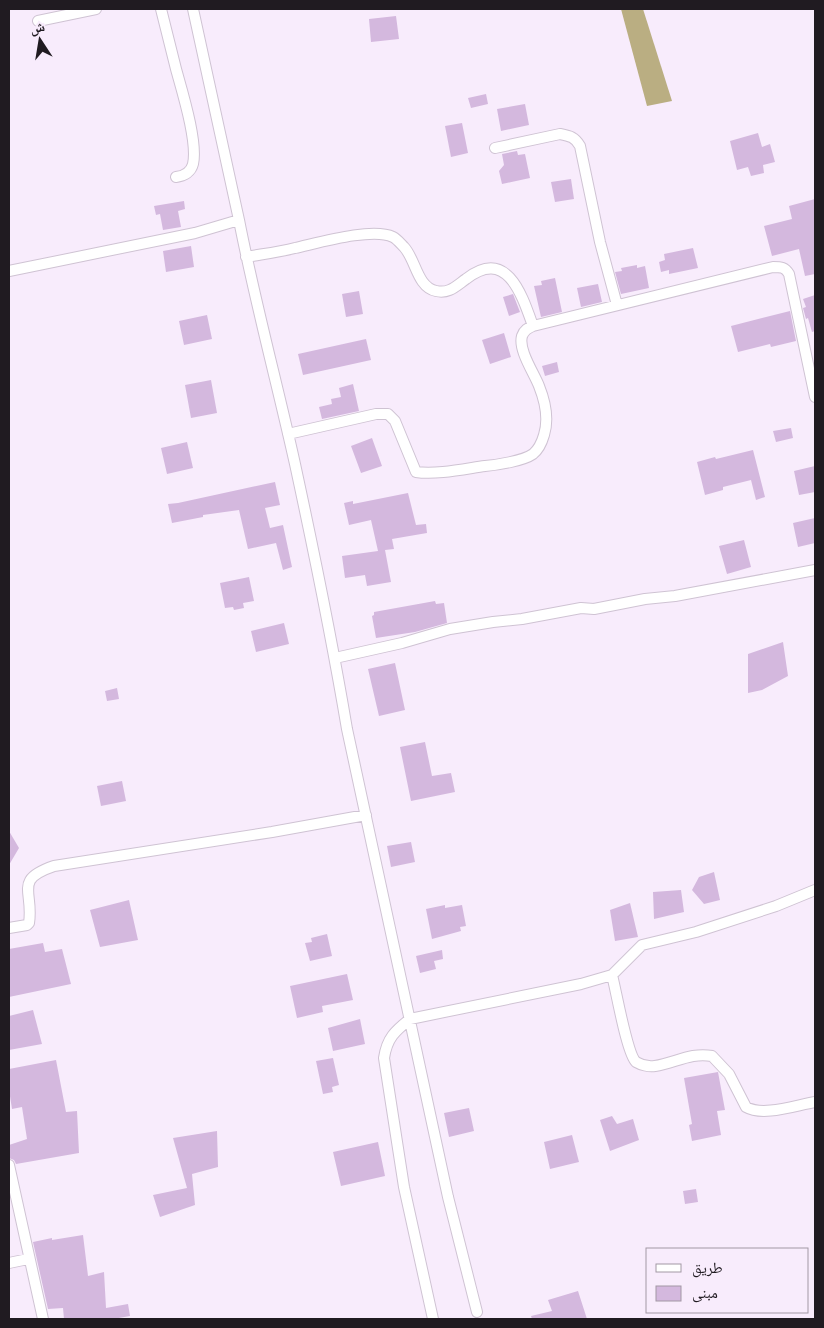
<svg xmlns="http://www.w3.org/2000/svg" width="824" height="1328" font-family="'Noto Sans','Noto Naskh Arabic',sans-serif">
<rect width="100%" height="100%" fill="#f8ecfc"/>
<!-- water -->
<path fill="#baae82" d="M621,9H643L672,101L647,106Z"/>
<!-- building -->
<path fill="#d4b8de" d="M396,16L399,39L371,42L369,19Z
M486,94L488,104L471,108L468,98Z
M525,104L529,125L501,131L497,109Z
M462,123L468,153L451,157L445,126Z
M758,133L762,147L770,144L775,162L763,165L764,173L751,176L748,167L737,170L730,141Z
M517,151L518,155L525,154L530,178L502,184L499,171L504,165L502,154Z
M571,179L574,199L555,202L551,182Z
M815,199V274L805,276L799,249L772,256L764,226L792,219L789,206Z
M184,201L185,209L178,211L181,227L163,230L160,214L156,215L154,206Z
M191,246L194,267L166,272L163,251Z
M693,248L698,268L669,274V270L661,272L659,262L665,260L664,254Z
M637,265V268L645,266L649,288L621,294L615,272L622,271L621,268Z
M555,278L562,312L541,317L534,286L542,285L541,281Z
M598,284L602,302L581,307L577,288Z
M359,291L363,314L346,317L342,294Z
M513,294L520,312L509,316L503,297Z
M815,295V331L812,332L808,318L806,319L803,308L806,307L803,299Z
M790,311L796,341L771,347L770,344L738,352L731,326Z
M207,315L212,339L184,345L179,321Z
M504,333L511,357L490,364L482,340Z
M366,339L371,360L303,375L298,354Z
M557,362L559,372L545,376L542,366Z
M211,380L217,413L191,418L185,385Z
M353,384L359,411L322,419L319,407L332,404L331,399L341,397L339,388Z
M791,428L793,438L776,442L773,431Z
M372,438L382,466L361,473L351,446Z
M187,442L193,468L167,474L161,448Z
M753,450L765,497L756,500L751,480L723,487V490L705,495L697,462L715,457L716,459Z
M815,466V492L799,495L794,471Z
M275,482L280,505L265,508L270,528L283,525L292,567L283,570L276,543L248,549L239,510L203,515V517L172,523L168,504L178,503Z
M408,493L416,525L426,524L427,533L392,539L394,549L385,550L391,582L367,586L365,575L345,578L342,556L378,551L371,520L349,525L344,503L353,501V504Z
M815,518V543L798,547L793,523Z
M744,540L751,567L727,574L719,546Z
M249,577L254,601L243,603L244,608L234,610L233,607L225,608L220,583Z
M435,601L436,604L444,603L447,623L415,632L376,638L372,616L374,615V612Z
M284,623L289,644L256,652L251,631Z
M783,642L788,676L762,690L748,693V654Z
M395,663L405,710L379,716L368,669Z
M117,688L119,699L107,701L105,691Z
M425,742L432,776L451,773L455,792L411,801L400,747Z
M122,781L126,801L101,806L97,786Z
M9,831L19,848L9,865Z
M411,842L415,862L391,867L387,846Z
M714,872L720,900L704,904L692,890L699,877Z
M681,890L684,912L654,919L653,892Z
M129,900L138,940L100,947L90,910Z
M630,903L638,937L615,941L610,910Z
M445,905V908L462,905L466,926L460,927L461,931L432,939L426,909Z
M327,934L332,956L310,961L305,943L312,942L311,938Z
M43,943L45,952L62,949L71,984L9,997V949Z
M442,950L443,959L434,961L436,969L420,973L416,956Z
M347,974L353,1000L322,1006L323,1012L297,1018L290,986Z
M33,1010L42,1044L9,1050V1016Z
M360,1019L365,1044L333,1051L328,1028Z
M333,1058L339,1085L332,1087L333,1092L323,1094L316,1061Z
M56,1060L66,1112L77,1111L79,1153L16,1164L14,1160L9,1158V1145L27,1139L22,1107L12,1109L9,1090V1069Z
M718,1072L725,1110L717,1111L721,1135L692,1141L689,1125L692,1124L684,1078Z
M469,1108L474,1131L449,1137L444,1113Z
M612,1116L617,1124L633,1119L639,1140L610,1151L600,1120Z
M217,1131L218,1167L192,1174L195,1205L160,1217L153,1195L187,1188L173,1138Z
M572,1135L579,1162L550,1169L544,1142Z
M378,1142L385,1176L341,1186L333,1152Z
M696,1189L698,1202L685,1204L683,1191Z
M83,1235L88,1276L104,1272L106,1308L128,1304L130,1316L113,1319H64L63,1308L48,1309L33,1242L52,1238V1240Z
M578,1291L587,1319H532L531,1316L552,1311L548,1300Z"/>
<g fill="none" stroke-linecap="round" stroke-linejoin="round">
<defs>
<path id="street" d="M161,9C166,29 171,49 176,69C182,91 198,142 193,164C191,172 184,176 176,177
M38,21L96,9
M495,148L560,134C570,136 575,137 580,146L600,242L617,305
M239,220C255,302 277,383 295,464C314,552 332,640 347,729L448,1197L477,1312
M246,257C263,254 279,252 295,248C318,243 372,227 393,237C397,239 401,244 404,247C416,260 417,287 436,291C449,294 456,286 466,279C507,247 522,295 533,326
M9,271L195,233L239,220L193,9
M288,434L376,414H388L395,421L416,472C436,475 464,469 485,466C497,465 523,461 533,454C539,449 542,442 544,435C549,419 545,401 539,386C534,373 518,350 522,336C524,330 528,328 533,326L773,267C781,267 785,267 789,274L815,397
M335,658L402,643L450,629L493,622L522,619L581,608L594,609L645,599L675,596L815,570
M9,928L27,925L29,923C34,891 13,880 54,866L272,832L366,815
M612,975C616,990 627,1054 636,1062C641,1065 649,1067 655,1066C675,1063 691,1052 712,1056L729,1074L746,1107C763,1117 796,1105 815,1102
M9,1165L43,1319
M9,1263L28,1259
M433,1319L404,1187L384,1058C387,1038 395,1031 410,1019L581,984L612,975L642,945L696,932L776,906L815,890"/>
</defs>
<!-- street casing -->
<use href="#street" stroke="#cfc3d3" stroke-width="12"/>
<!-- street -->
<use href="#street" stroke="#fff" stroke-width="10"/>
</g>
<!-- border -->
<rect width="824" height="1328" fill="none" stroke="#201b21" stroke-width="20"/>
<!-- legend -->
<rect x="646" y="1248" width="162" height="65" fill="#f8ecfc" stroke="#a298a4"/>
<rect x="656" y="1264" width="25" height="8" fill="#ffffff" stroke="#a298a4"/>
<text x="692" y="1273" font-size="15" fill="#201b21">طريق</text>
<rect x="656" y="1286" width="25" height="15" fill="#d4b8de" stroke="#a298a4"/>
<text x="692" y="1298" font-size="15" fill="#201b21">مبنى</text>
<!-- north arrow -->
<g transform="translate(40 40) rotate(348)" stroke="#f8ecfc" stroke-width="4" paint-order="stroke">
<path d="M0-4L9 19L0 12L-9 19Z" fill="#201b21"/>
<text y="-8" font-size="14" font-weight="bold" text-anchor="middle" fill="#201b21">ش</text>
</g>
</svg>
